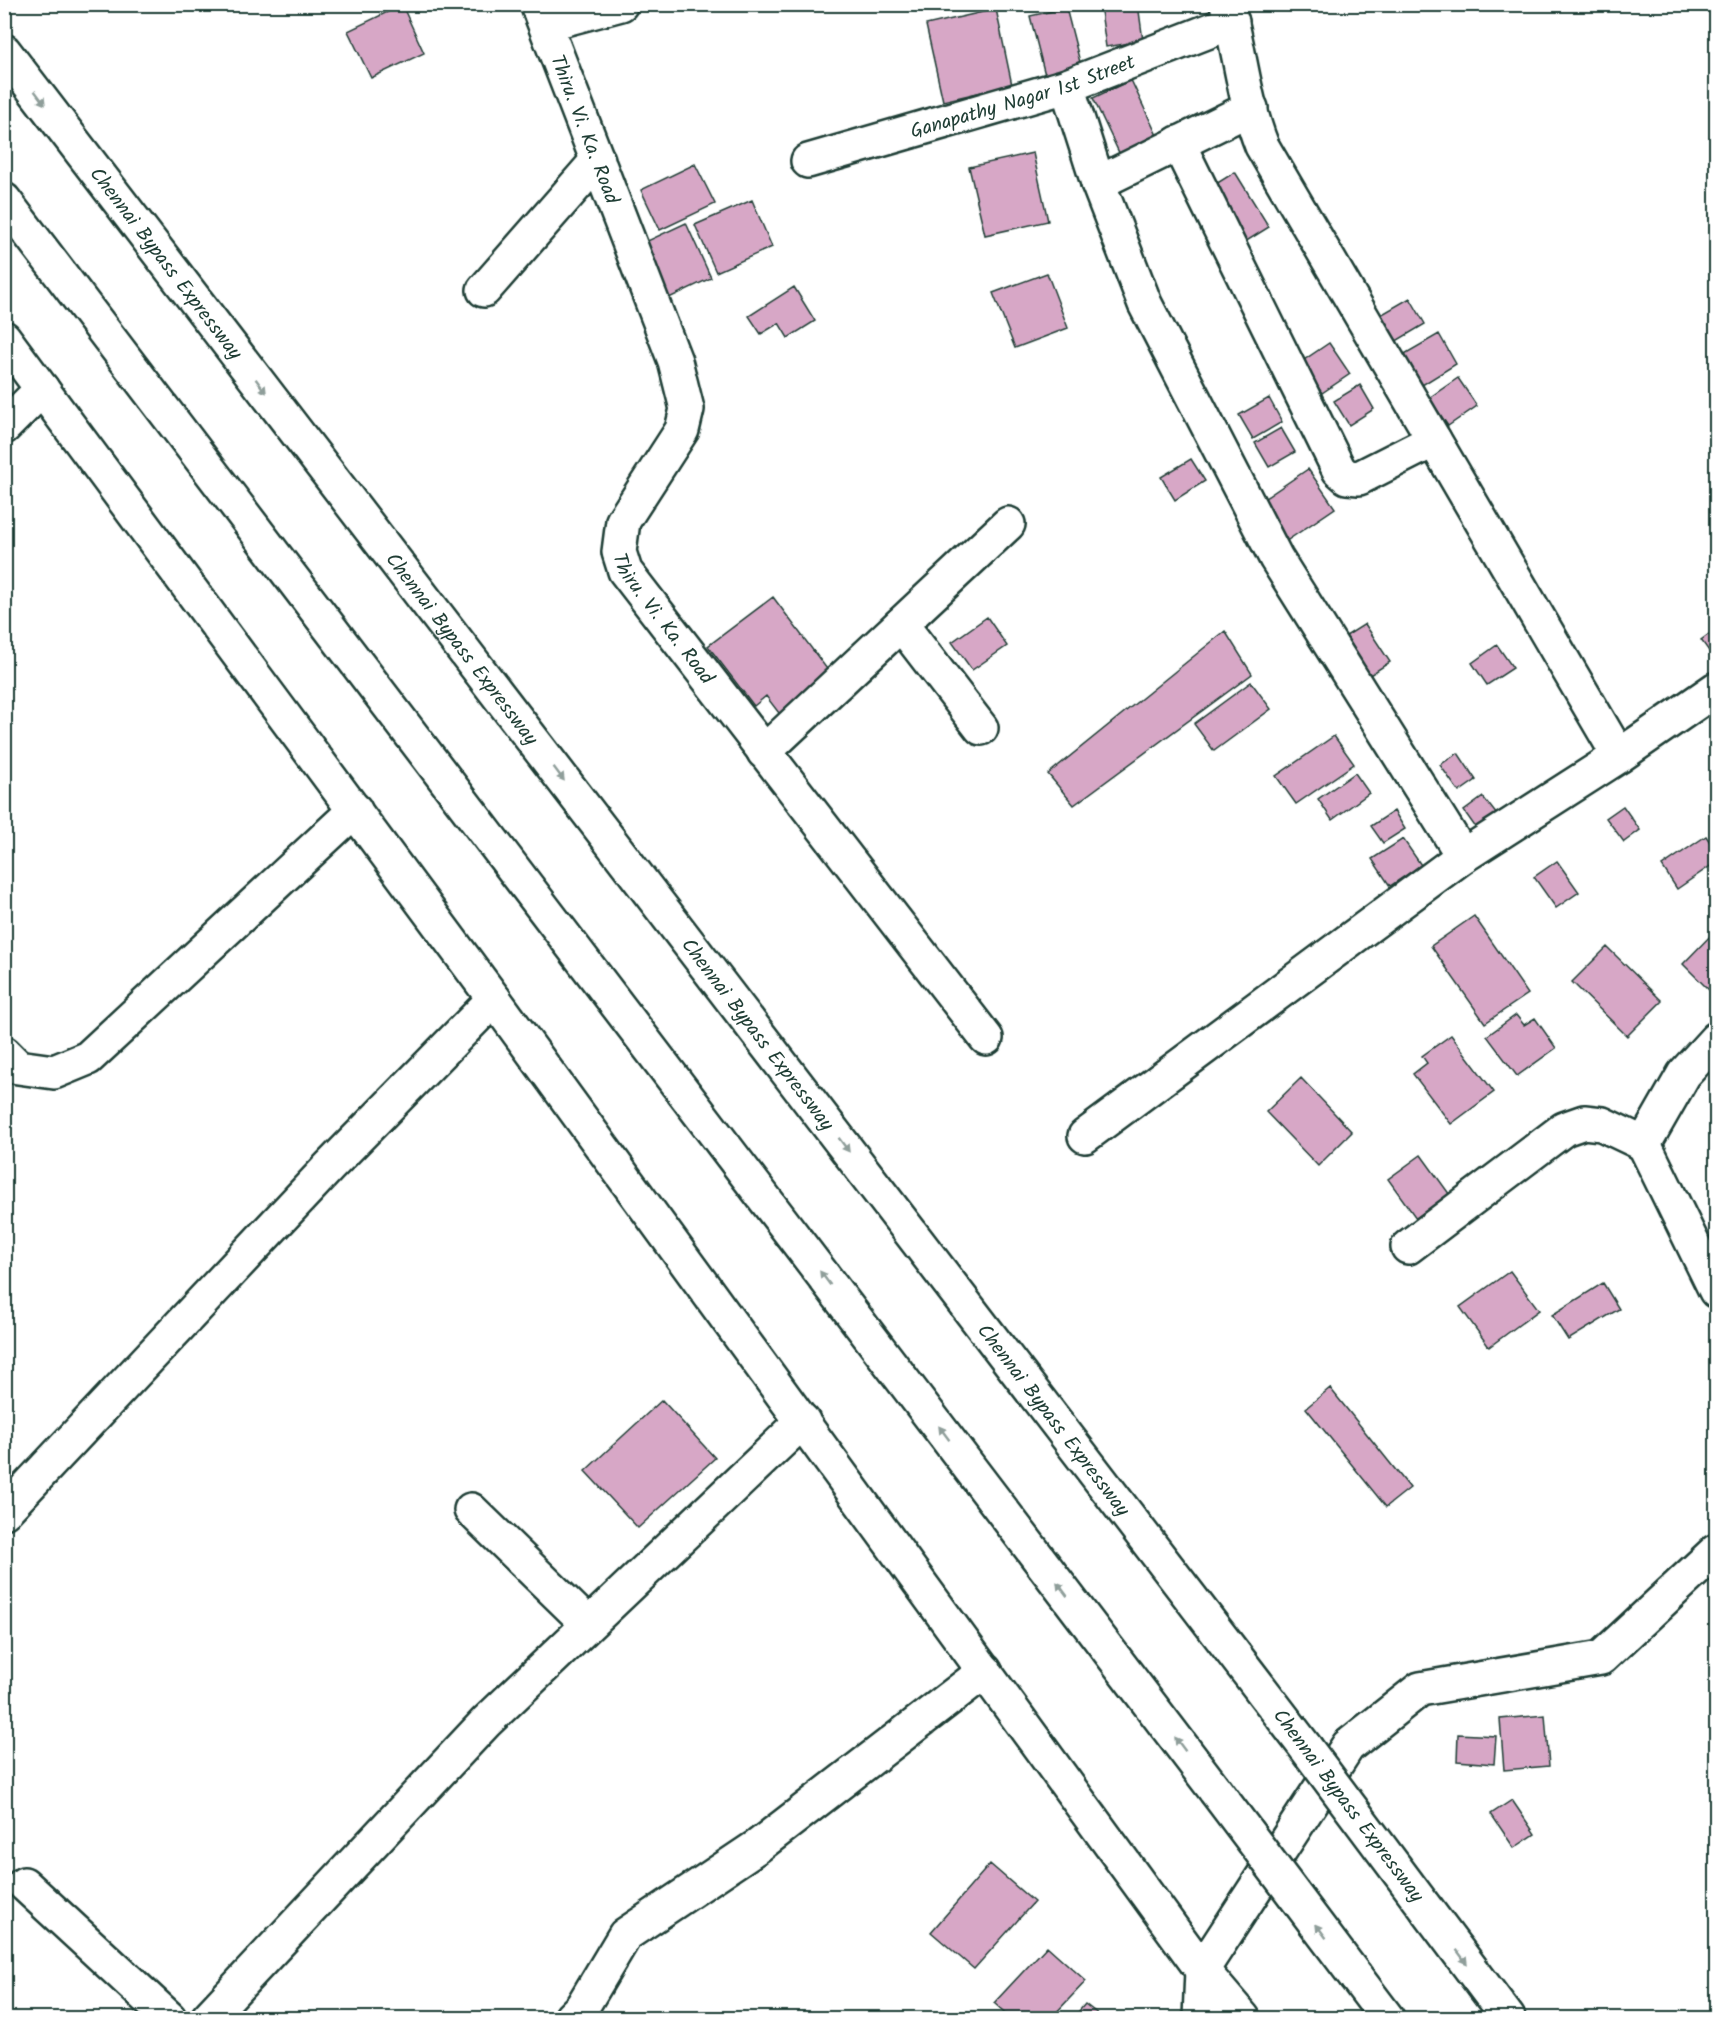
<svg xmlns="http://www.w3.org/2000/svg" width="1721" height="2023" font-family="Kalam,sans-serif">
<rect width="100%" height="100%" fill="#fff"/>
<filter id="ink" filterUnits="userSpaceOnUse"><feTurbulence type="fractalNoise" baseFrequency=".0167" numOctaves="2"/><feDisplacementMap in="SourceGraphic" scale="12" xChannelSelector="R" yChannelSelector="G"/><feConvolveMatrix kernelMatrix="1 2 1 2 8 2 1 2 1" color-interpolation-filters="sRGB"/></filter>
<g filter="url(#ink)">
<!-- building -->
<path fill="#d7a7c6" stroke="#1f3d34" stroke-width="1.5" d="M1100,4H1138L1143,41L1106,47Z
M402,5L424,53L371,78L348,31Z
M1066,8L1082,70L1046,79L1030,16Z
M996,9L1012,85L943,101L926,25Z
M1131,80L1161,144L1123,161L1093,98Z
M1033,153L1048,221L985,235L969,167Z
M695,164L715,204L660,230L641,190Z
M1235,172L1269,227L1237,247L1203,192Z
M752,200L772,247L716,272L695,225Z
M686,223L711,278L667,299L641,244Z
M1047,273L1068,328L1015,348L993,293Z
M794,287L815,321L788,338L779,323L761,334L749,316Z
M1410,298L1425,324L1388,346L1372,320Z
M1439,334L1456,364L1419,387L1401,356Z
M1329,343L1350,374L1322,393L1301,362Z
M1458,378L1477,406L1448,426L1429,398Z
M1360,385L1374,409L1349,425L1334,401Z
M1269,398L1282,422L1253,439L1239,415Z
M1281,428L1295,452L1269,467L1255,443Z
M1191,459L1205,481L1175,500L1161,477Z
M1308,469L1335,508L1282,544L1255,505Z
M773,597L833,677L782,717L766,696L754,706L708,646Z
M987,617L1007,646L972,670L952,642Z
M1365,624L1390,662L1370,675L1346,636Z
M1716,629V661L1701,640Z
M1225,631L1252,674L1074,805L1048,774Z
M1497,645L1513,668L1487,685L1472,663Z
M1251,682L1271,709L1214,751L1194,724Z
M1334,736L1354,764L1296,804L1276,776Z
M1458,753L1476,780L1459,792L1440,765Z
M1355,773L1369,793L1332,820L1318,799Z
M1483,797L1501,820L1481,835L1464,811Z
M1623,806L1640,830L1624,842L1606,818Z
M1394,811L1405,829L1383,843L1371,826Z
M1706,836L1716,851V862L1677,889L1662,866Z
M1403,839L1421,865L1390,886L1372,859Z
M1557,861L1579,892L1556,908L1534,877Z
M1474,916L1528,994L1485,1023L1431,946Z
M1716,930V997L1683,964Z
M1607,947L1662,1001L1627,1036L1572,982Z
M1516,1015L1524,1025L1535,1018L1556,1048L1517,1076L1487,1036Z
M1451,1035L1494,1092L1451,1124L1413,1074L1427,1063L1422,1056Z
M1301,1078L1352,1132L1318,1166L1266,1112Z
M1421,1155L1450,1195L1416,1218L1388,1179Z
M1510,1271L1539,1310L1489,1347L1460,1307Z
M1603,1283L1619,1309L1568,1340L1552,1315Z
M1330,1388L1410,1488L1386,1507L1306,1408Z
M662,1400L715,1458L638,1528L585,1471Z
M1545,1715L1549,1766L1504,1770L1500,1719Z
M1458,1734L1496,1736L1494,1764L1457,1761Z
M1512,1800L1535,1834L1514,1848L1491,1814Z
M990,1864L1034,1902L974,1969L931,1932Z
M1047,1946L1086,1981L1051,2018H1011L994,2003Z
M1085,2004L1103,2018H1073Z"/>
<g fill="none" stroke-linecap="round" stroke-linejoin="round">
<defs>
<g id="minor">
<path id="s1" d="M537,4L675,361L687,409L682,430L623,521L619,552L625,571L986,1038"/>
<path d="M1227,4C1240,51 1244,101 1262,146L1619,756"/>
<path d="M546,24L621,4"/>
<path d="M1067,86L1098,183L1145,304L1276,558L1463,856"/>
<path d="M1178,143L1339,470L1347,477L1359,478L1434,440"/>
<path id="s2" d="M808,161L1067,86L1232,22"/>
<path d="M1098,183L1251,108"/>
<path d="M484,290L598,160"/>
<path d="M4,338L494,999L1202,1970L1243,2018"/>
<path d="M4,427L42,389"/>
<path d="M901,624L981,728"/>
<path d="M764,752L1008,524"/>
<path d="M1716,1039L1684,1074L1644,1144L1716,1291"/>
<path d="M4,1053L18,1067L54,1072L88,1058L355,810"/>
<path d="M1085,1136L1463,856L1619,756L1716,689"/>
<path d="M1408,1247L1564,1129L1584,1122L1602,1124L1644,1144"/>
<path d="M471,1510L588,1624"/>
<path d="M4,1512L329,1167L494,999"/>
<path d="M24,1884L169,2018"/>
<path d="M208,2018L486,1722L803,1421"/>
<path d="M571,2018L582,2007L625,1935L758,1846L985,1671"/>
<path d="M1200,2018L1202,1970L1348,1746L1420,1689L1601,1658L1716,1551"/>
</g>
<g id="highway">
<path id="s3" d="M4,51L1306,1748"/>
<path d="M4,200L1215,1790"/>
<path d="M1427,1910L1508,2018"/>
<path d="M1356,1977L1387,2018"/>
</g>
</defs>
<!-- minor casing -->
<use href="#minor" stroke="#1f3d34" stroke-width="38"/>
<!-- highway casing -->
<use href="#highway" stroke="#1f3d34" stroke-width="38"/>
<!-- minor -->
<use href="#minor" stroke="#fff" stroke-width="33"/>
<!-- highway -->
<use href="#highway" stroke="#fff" stroke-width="33"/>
<defs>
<path id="highway-bridge" d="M1306,1748L1427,1910
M1215,1790L1356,1977"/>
</defs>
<!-- highway-bridge casing -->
<use href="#highway-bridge" stroke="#1f3d34" stroke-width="38" stroke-linecap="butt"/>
<!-- highway-bridge -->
<use href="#highway-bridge" stroke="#fff" stroke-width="33"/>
</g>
<!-- one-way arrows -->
<defs><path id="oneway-solid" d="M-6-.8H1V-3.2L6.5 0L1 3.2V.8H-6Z" transform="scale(1.5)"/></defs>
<g fill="#8f9e9a">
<use href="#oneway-solid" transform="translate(40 98) rotate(53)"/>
<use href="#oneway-solid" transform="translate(261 386) rotate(53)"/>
<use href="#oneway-solid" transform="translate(559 774) rotate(53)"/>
<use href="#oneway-solid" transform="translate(844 1145) rotate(53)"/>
<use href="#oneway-solid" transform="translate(825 1278) rotate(-127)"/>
<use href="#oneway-solid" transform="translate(944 1433) rotate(-127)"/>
<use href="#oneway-solid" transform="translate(1062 1589) rotate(-127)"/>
<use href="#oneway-solid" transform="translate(1180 1744) rotate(-127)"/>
<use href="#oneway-solid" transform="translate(1321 1931) rotate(-127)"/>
<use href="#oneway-solid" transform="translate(1462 1957) rotate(53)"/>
</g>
</g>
<g text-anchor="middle" stroke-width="6" stroke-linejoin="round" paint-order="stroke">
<!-- street labels -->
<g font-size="20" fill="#1f3d34" stroke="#fff">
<text dy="7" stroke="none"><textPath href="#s2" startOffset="224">Ganapathy Nagar 1st Street</textPath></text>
<text dy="7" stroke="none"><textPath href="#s1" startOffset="134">Thiru. Vi. Ka. Road</textPath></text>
<text dy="7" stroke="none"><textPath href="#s3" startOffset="267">Chennai Bypass Expressway</textPath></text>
<text dy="7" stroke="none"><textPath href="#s1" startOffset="674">Thiru. Vi. Ka. Road</textPath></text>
<text dy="7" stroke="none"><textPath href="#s3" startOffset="753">Chennai Bypass Expressway</textPath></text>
<text dy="7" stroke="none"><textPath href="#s3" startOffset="1239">Chennai Bypass Expressway</textPath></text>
<text dy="7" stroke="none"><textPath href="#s3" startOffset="1725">Chennai Bypass Expressway</textPath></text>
<text transform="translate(1349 1805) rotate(53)" y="7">Chennai Bypass Expressway</text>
</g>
</g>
<!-- margin -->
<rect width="1721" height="2023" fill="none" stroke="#fff" stroke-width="24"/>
<rect x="12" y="12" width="1697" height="1999" fill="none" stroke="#1f3d34" stroke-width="2" filter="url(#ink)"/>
</svg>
